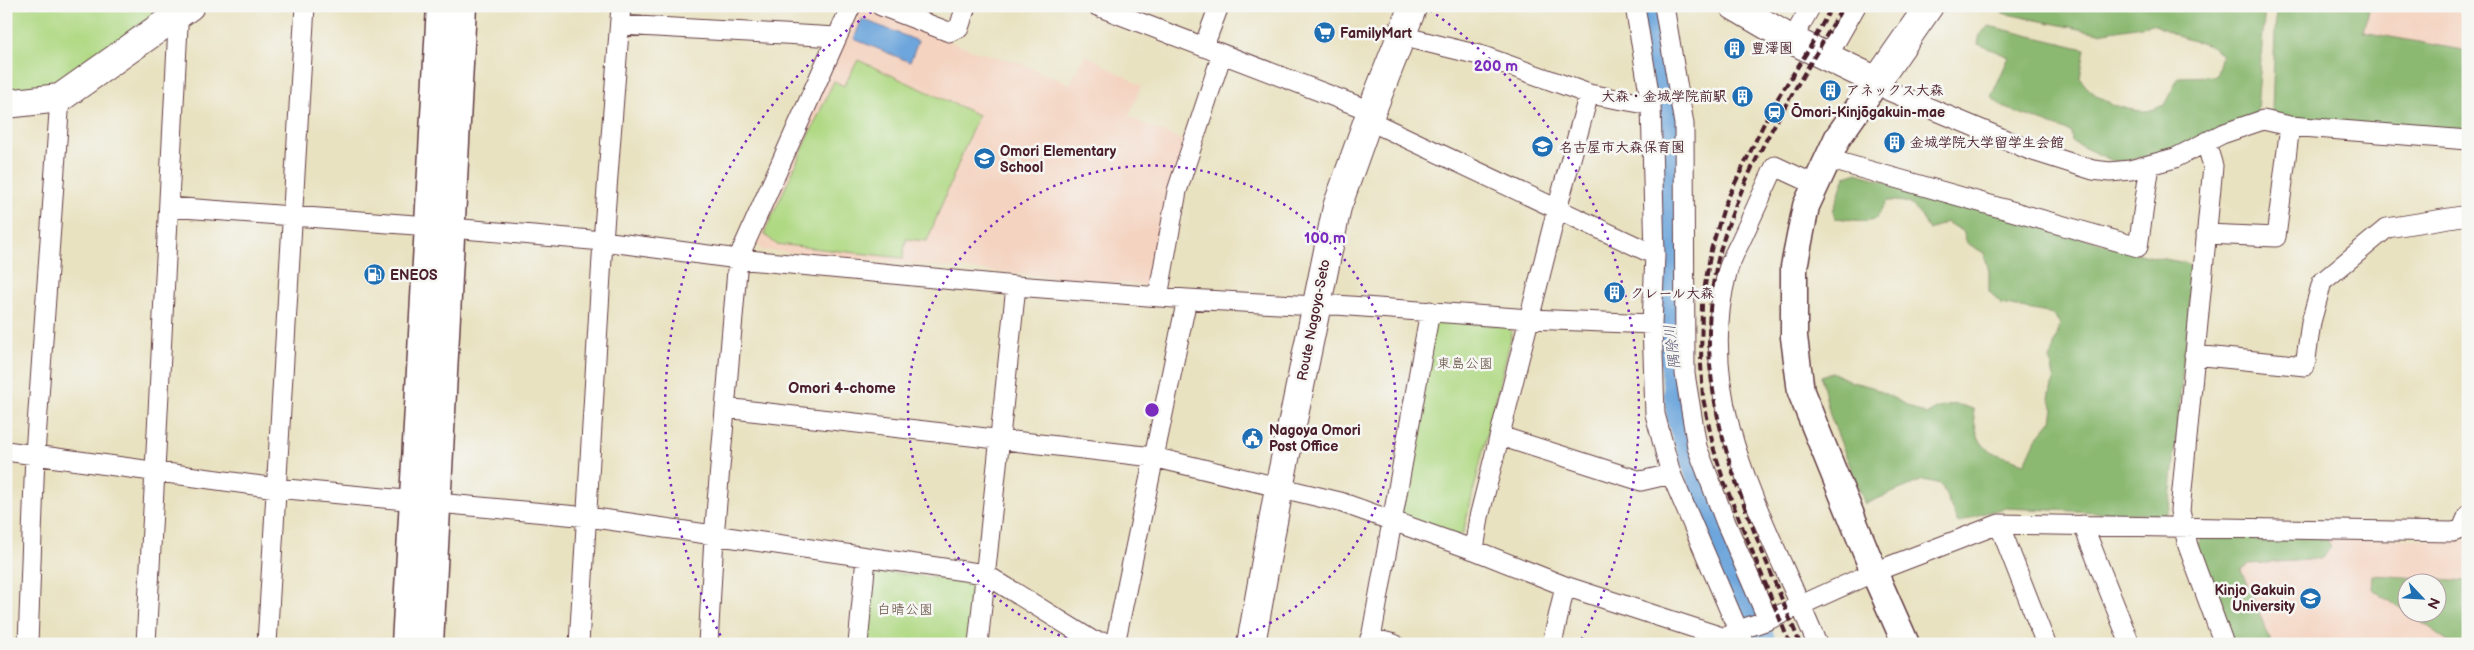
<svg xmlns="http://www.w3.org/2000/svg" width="2474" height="650" font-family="'Balsamiq Sans','Klee One',sans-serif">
<rect width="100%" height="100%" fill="#f6f6f2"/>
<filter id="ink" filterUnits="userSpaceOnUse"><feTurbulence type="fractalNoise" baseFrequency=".02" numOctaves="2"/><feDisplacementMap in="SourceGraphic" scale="10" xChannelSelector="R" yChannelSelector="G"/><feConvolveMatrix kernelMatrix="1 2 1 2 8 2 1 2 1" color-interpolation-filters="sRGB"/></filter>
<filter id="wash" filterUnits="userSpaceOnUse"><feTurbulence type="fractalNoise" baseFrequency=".0096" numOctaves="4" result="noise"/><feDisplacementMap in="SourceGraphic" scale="20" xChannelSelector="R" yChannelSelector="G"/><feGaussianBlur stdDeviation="1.12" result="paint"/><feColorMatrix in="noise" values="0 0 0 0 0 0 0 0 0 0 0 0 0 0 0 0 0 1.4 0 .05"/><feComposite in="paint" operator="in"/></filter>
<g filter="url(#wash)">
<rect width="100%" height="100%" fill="#e9e2c1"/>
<!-- built -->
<path fill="#f4d3c0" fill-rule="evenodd" d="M2276,6H2468V134L2272,111Z
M864,9L978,52L1017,62L1070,84L1085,54L1141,86L1129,117L1184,141L1156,279L1148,286L762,250L753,238L857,11Z
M2203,534L2468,541V644H2233ZM2406,582H2436V612H2406Z"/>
<!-- green -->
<path fill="#b0d984" stroke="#7d7c58" d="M6,6H167L55,83L6,93Z
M858,60L978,115L927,241L906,239L903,258L776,244L764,234L834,81L844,86Z
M1438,321L1507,326L1512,333L1463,533L1456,537L1402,518L1400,512L1433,324Z
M878,571L970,582L975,587L970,644H865L872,575Z"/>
<!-- forest -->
<path fill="#8cb972" stroke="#6b6c4e" d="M2001,6H2265L2257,110L2253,121L2169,153L2115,162L2072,142L2071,132L2003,107L1991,97L2009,57L1978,44L1980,34L1989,26L2085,49L2080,78C2092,98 2121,111 2145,111C2151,111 2158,107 2164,105L2179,77L2216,76L2222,55L2211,46L2180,37L2153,24L2099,33L2002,13Z
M2276,6H2370L2363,32L2468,51V134L2277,121L2272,111Z
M1856,173L2143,255L2186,263L2193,269L2169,509L2164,515L2005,508L1981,514L1958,523L1941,484L1923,480L1865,504L1830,415L1821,376L1832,372L1852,382L1872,387L1926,415C1944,404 1951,401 1973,409C1977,453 1987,451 2025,463L2036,439L2052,420L2054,409L2049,398L2054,377L2050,360L2060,324L2053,314L2001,304L1989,291V271L1984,253L1967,243L1963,231L1946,222L1929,230C1916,208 1915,200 1887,201L1876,219L1864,221L1835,218L1833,211L1845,176Z
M2203,534L2326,538L2331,546L2324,557L2308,560L2249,564L2241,570L2272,644H2233L2197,546Z
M2373,575L2468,581V644H2452L2407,612H2436V582H2406V612L2372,589Z"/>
<!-- water -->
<path fill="#6da6dc" stroke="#5c6284" d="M862,19L918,41L910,62L854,39Z"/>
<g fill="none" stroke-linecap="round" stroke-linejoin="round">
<!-- river -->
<path stroke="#6da6dc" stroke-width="29" d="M1650,6L1668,133L1665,181L1667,301L1681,419L1738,588L1762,644"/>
</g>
</g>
<g filter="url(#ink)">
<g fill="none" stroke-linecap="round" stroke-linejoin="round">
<defs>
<path id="street" d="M881,6L949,32L959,28L966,6
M1097,6L1371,111
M1635,6L1651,105L1655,255L1652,324L1655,414L1671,474L1744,644
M1664,6L1684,124L1685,374L1697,447L1726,523L1768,620
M620,25L837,37
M1401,36L1483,56L1589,94L1651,105
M1792,40L1811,6
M1204,46L1219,6
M1827,57L1856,6
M1877,81L1889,91L2030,150L2093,170L2110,172L2130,170L2175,158L2222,134L2263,120L2290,126L2468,140
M1368,120L1655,255
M2206,143L2213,166L2180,511L2188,546L2224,644
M1828,159L2138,247L2150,165
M1816,185L1775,166C1764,190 1753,214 1742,238C1737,249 1730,261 1727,273C1692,406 1769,525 1817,644
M169,207L429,226
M451,228L603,241L738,259L1016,286L1187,299L1316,306L1336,305L1530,319L1652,324
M2206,234L2276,237L2290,126
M1158,297L1177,191L1222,54
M2194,355L2305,366L2311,322L2322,282L2387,228L2468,215
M725,408L1153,457L1340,502L1474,550L1565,586L1725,638L1739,630L1768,620L1874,572L1999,524L2453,532L2462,529L2468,515
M1500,436L1641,481L1671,474
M6,451L276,488L588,517L985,574L1093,641L1118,644
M1999,524L2046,644
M2083,525L2130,644
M1474,550L1479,517L1557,209L1589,94
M1370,638L1394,644
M28,644L35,454L60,98
M146,644L179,7
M267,644L305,6
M579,644L603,241L621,6
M708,644L714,537L738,259L851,6
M858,644L866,558
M978,644L1016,286
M1115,644L1187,299
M1370,644L1430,311
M1552,644L1565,586"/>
<path id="secondary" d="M1877,81L1838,137L1806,206L1794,267V337L1801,392L1874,572L1906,644
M405,644L440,6
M430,644L463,6"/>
<path id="primary" d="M1734,6L1792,40L1877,81L1929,6
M6,104L60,98L190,6
M1251,644L1279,488L1337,207L1368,120L1413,6"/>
</defs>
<!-- street casing -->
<use href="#street" stroke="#623c42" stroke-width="21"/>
<!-- secondary casing -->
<use href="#secondary" stroke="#623c42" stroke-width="29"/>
<!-- primary casing -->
<use href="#primary" stroke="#623c42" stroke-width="30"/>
<!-- street -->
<use href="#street" stroke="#fff" stroke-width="19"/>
<!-- secondary -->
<use href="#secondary" stroke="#fff" stroke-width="26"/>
<!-- primary -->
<use href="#primary" stroke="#fff" stroke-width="28"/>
<!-- rail -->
<path stroke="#4a1f2b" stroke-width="4" stroke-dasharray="8 4" stroke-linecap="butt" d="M1790,644L1724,482L1714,450L1703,398L1701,365L1702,303L1711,250L1725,204L1771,109L1809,49L1832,6
M1800,644C1742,497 1670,370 1734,209C1762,137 1806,74 1843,6"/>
</g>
</g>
<!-- distance rings -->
<g fill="none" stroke="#7b2cbf" stroke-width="2.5" stroke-dasharray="2.5 5">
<path d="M1081 643A244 244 0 1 1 1223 643"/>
<path d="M724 642A487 487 0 0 1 880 6M1424 6A487 487 0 0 1 1580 642"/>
</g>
<!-- icons -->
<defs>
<symbol id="supermarket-disc" viewBox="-11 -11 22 22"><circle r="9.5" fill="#1f6fb2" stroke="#f6f6f2"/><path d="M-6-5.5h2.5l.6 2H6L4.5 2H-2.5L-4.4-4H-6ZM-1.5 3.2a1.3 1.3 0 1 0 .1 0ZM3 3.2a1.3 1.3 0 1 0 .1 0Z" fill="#fff"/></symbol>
<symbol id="building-disc" viewBox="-11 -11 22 22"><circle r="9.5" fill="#1f6fb2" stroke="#f6f6f2"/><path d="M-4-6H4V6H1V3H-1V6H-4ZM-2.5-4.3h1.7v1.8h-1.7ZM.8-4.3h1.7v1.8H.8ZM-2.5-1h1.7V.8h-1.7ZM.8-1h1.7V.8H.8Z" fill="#fff"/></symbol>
<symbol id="station-disc" viewBox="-11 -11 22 22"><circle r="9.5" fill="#1f6fb2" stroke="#f6f6f2"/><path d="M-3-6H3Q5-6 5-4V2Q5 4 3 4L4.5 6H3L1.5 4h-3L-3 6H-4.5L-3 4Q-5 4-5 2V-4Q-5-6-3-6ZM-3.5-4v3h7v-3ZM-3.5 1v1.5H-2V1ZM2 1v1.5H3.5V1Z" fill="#fff"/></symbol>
<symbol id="school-disc" viewBox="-11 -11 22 22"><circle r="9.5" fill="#1f6fb2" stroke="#f6f6f2"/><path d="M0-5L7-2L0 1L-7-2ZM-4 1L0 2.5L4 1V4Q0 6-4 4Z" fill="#fff"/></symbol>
<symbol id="fuel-disc" viewBox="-11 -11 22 22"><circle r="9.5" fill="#1f6fb2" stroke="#f6f6f2"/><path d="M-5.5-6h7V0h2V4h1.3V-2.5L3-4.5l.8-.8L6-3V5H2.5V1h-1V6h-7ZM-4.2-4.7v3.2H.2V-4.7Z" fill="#fff"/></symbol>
<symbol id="civic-disc" viewBox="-11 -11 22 22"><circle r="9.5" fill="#1f6fb2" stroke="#f6f6f2"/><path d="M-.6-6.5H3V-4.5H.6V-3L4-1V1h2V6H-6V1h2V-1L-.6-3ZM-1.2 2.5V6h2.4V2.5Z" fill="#fff"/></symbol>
<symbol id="university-disc" viewBox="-11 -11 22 22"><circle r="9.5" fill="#1f6fb2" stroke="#f6f6f2"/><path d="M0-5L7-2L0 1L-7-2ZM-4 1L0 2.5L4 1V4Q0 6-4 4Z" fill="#fff"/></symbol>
</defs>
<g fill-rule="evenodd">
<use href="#supermarket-disc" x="1312" y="20" width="25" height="25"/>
<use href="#building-disc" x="1722" y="36" width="25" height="25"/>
<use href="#building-disc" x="1818" y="78" width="25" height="25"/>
<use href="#building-disc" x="1730" y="84" width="25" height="25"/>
<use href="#station-disc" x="1762" y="100" width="25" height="25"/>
<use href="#building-disc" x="1882" y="130" width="25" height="25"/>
<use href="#school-disc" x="1530" y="134" width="25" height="25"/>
<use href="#school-disc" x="972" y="146" width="25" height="25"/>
<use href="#fuel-disc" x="362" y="262" width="25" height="25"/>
<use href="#building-disc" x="1602" y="280" width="25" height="25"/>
<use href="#civic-disc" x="1240" y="426" width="25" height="25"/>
<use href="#university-disc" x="2298" y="586" width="25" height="25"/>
</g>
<g text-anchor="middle" stroke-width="5" stroke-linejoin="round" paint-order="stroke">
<!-- poi labels -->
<g font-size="14" font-weight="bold" fill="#4a1f2b" stroke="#f6f6f2" text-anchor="start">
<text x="1340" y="38">FamilyMart</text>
<text x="1751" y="53">豊澤園</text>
<text x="1846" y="95">アネックス大森</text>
<text x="1727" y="101" text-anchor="end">大森・金城学院前駅</text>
<text x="1791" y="117">Ōmori-Kinjōgakuin-mae</text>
<text x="1910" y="147">金城学院大学留学生会館</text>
<text x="1559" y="152">名古屋市大森保育園</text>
<text x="1000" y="156">Omori Elementary<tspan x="1000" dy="16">School</tspan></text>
<text x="390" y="280">ENEOS</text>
<text x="1630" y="298">クレール大森</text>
<text x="1269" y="435">Nagoya Omori<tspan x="1269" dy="16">Post Office</tspan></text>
<text x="2295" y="595" text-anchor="end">Kinjo Gakuin<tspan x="2295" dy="16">University</tspan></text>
</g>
<!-- street labels -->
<g font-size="14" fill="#4a1f2b" stroke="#f6f6f2">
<text transform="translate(1313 320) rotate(-79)" y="5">Route Nagoya-Seto</text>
</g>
<!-- park labels -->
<g font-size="14" fill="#644e41" stroke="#f6f6f2">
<text x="1465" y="368">東島公園</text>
<text x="905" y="614">白晴公園</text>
</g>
<!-- water labels -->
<g font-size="15" font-style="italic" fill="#585572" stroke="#f6f6f2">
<text transform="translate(1672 347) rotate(-97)" y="5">隅除川</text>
</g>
<!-- neighbourhood labels -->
<g font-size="15" font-weight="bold" fill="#4a1f2b" stroke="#f6f6f2">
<text x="842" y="393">Omori 4-chome</text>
</g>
</g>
<circle cx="1152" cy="410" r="8" fill="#7b2cbf" stroke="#f6f6f2" stroke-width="2.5"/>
<g font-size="15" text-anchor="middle" font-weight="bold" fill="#7b2cbf" stroke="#f6f6f2" stroke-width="5" stroke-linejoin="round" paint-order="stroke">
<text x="1496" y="71">200 m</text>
<text x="1325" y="243">100 m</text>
</g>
<!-- margin -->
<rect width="2474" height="650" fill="none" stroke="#f6f6f2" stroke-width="25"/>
<!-- north arrow -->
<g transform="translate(2422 598) rotate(115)"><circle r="24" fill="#f6f6f2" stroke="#b1a0a2"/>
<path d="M0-4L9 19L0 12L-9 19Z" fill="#1f6fb2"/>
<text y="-8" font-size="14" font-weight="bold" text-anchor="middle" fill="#4a1f2b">N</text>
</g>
</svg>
